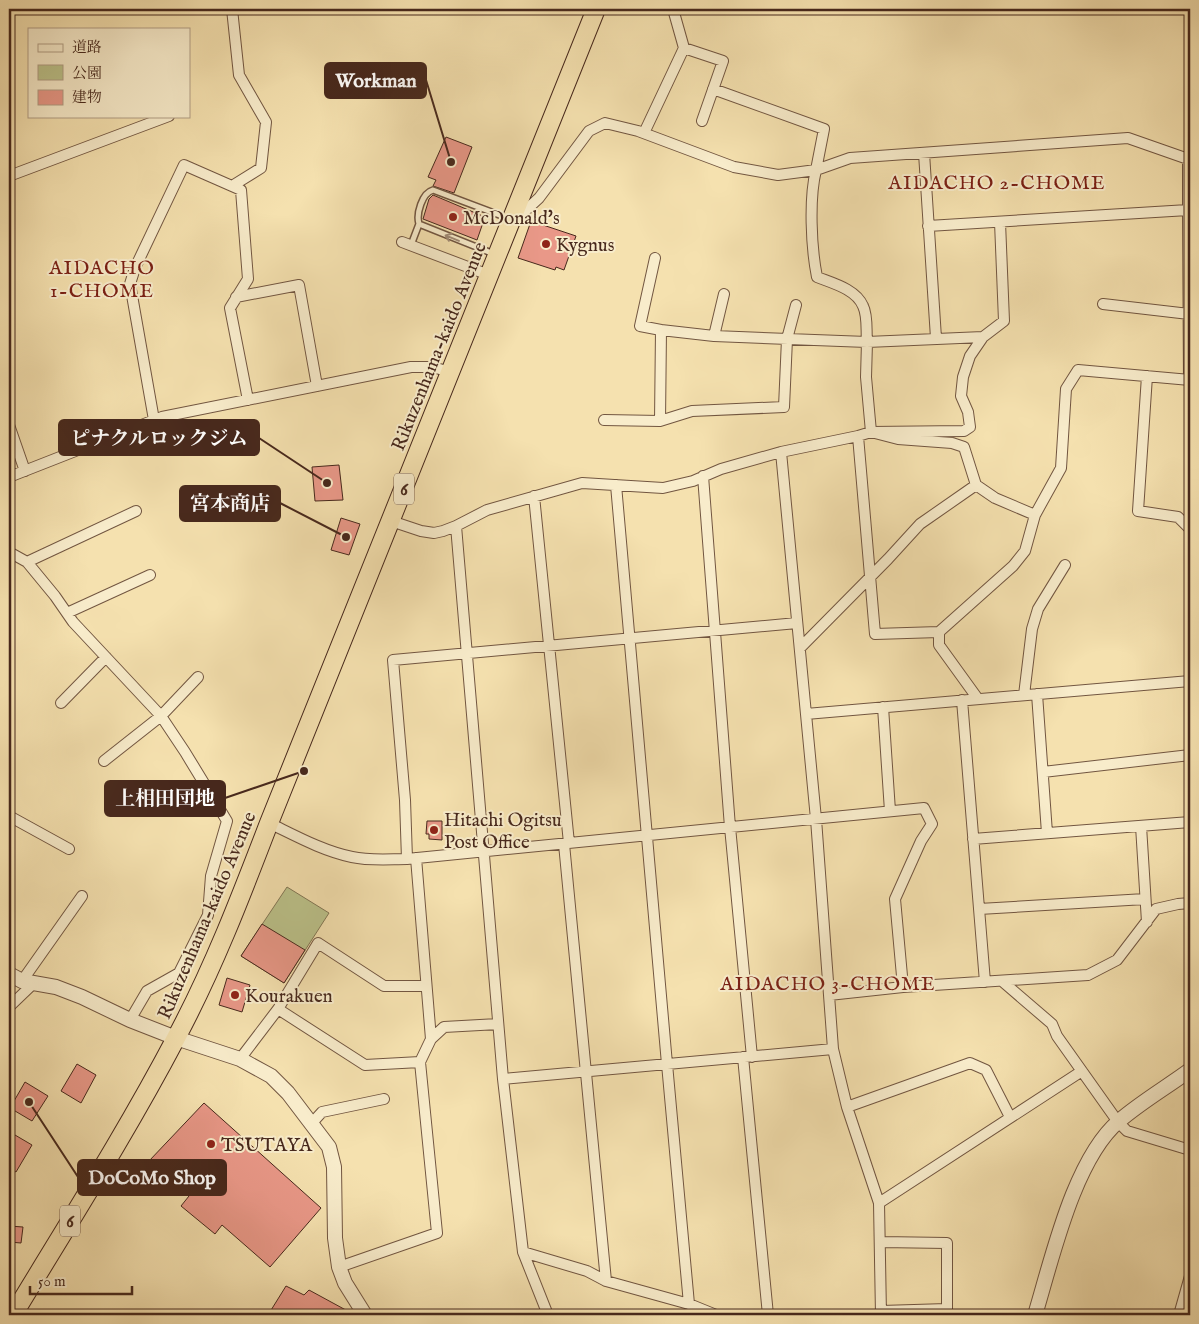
<svg xmlns="http://www.w3.org/2000/svg" width="1199" height="1324" font-family="'IM FELL English','Noto Serif JP',serif">
<rect width="100%" height="100%" fill="#f5e1af"/>
<filter id="stains"><feTurbulence type="fractalNoise" baseFrequency=".004" numOctaves="4"/><feColorMatrix values="0 0 0 0 .2 0 0 0 0 .09 0 0 0 0 .02 0 0 0 .5 -.17"/></filter>
<radialGradient id="worn" r=".72"><stop offset=".6" stop-color="#630" stop-opacity="0"/><stop offset="1" stop-color="#630" stop-opacity=".3"/></radialGradient>
<!-- green -->
<path fill="#bcc38b" stroke="#827654" d="M287,887L329,913L284,983L241,956Z"/>
<!-- building -->
<path fill="#e99888" stroke="#47281c" d="M446,137L472,147L454,193L433,186L436,180L428,177Z
M433,195L485,217L477,240L423,219L429,199Z
M531,221L576,236L564,270L556,267L555,270L518,258Z
M339,465L343,500L315,501L312,467Z
M341,518L360,524L349,555L331,550Z
M427,821H442V840L429,839V834H426Z
M262,924L305,950L284,983L241,956Z
M227,978L250,985L242,1012L219,1005Z
M77,1064L96,1075L81,1103L61,1091Z
M25,1082L48,1096L32,1121L10,1108Z
M204,1103L321,1208L270,1267L222,1225L215,1234L181,1206L189,1196L149,1161Z
M15,1135L32,1145L16,1172L9,1168V1144Z
M9,1226L23,1227L21,1243L9,1242Z
M286,1286L304,1295L309,1290L355,1315H268Z"/>
<g fill="none" stroke-linecap="round" stroke-linejoin="round">
<defs>
<path id="service" d="M411,245L419,224
M494,254L419,224C416,214 422,193 433,190L510,219"/>
<path id="minor" d="M673,9L684,48
M644,133L684,48L723,61L702,121
M924,153L936,338
M9,176L169,116
M232,186L261,168L266,122L239,75L232,9
M514,221L539,198L589,131L605,123L638,131L734,167L778,175L816,170L824,129L713,89
M1000,222L1004,321L983,337L867,342C866,330 868,316 863,306C856,289 832,283 817,277C811,247 809,198 816,170L850,158L1128,138L1188,159V210
M928,226L1188,210L1189,380
M402,242L489,275
M655,258L640,326L661,330
M236,297L299,285L317,386
M1103,304L1189,314
M714,336L724,294
M1147,376L1138,511L1178,517L1190,529
M154,420L130,284L135,268L184,165L241,190L248,279L230,308L248,400
M604,420L660,421L661,330L714,336L867,342L866,377L871,432L964,431L970,427L968,412L961,396L963,377L970,356L983,337
M660,421L692,411L784,407L787,339L796,305
M9,425L25,471
M858,436L875,634L939,632V645L978,699
M781,452L816,819L833,1049L847,1107L879,1203L881,1315
M703,476L730,827L752,1057
M9,477L162,417L411,367H432L451,372
M616,485L667,1064L689,1304L716,1315
M976,485L995,498L1035,515
M534,496L569,843
M391,521L421,531L434,533L443,531L456,526L487,510L582,483L663,488L693,481L721,469L781,452L858,436L871,432L898,439L952,443L964,447L976,485L920,524L888,559L800,648
M456,526L503,1079L523,1252L548,1315
M9,552L27,562L55,596L73,622L161,716L185,752L227,821L211,876L208,915L179,973L147,991L130,1020
M27,562L136,511
M67,613L150,575
M939,632L1013,566L1025,551L1035,515L1061,468L1066,389L1078,370L1190,380
M1037,694L1047,833
M1024,695L1032,629L1038,609L1065,565
M962,700L985,982
M61,703L106,657
M883,707L890,811
M806,714L1190,681
M104,761L161,716L198,677
M1043,772L1190,755
M9,816L69,849
M269,823C296,836 323,851 352,857C370,861 390,859 407,859L924,808L932,824L921,841L895,899L903,987
M1141,826L1147,922
M973,839L1190,822
M564,844L606,1281
M416,858L431,1039
M407,859L405,800L393,660L797,623
M979,909L1145,899
M22,981L82,896
M1002,981L1052,1024L1057,1036L1118,1122L1127,1131L1190,1150
M829,995L903,987L1088,975L1117,960L1156,909L1178,904L1190,903
M9,1007L34,983
M278,1009L365,1065L420,1062L431,1039L444,1027L498,1024
M743,1057L768,1315
M240,1059L278,1009L318,943L384,986H425
M503,1079L833,1049
M847,1107L970,1063L986,1070L1010,1117
M312,1123L322,1112L384,1099
M879,1203L1082,1071
M881,1242L947,1243V1309L881,1311
M523,1252L587,1271L606,1281L689,1304
M339,1267L437,1233L420,1062
M1179,1315L1190,1276"/>
<path id="tertiary" d="M9,974L22,981L56,987L82,997L130,1020L176,1038L240,1059L271,1076L288,1093L329,1147L334,1167L335,1238L339,1267L345,1283L365,1315
M1035,1315C1052,1259 1074,1159 1119,1121C1141,1102 1167,1087 1190,1070"/>
<path id="trunk" d="M13,1315C68,1224 126,1133 176,1038C213,969 241,896 269,823L596,9"/>
</defs>
<!-- service casing -->
<use href="#service" stroke="#725641" stroke-width="8"/>
<!-- minor casing -->
<use href="#minor" stroke="#725641" stroke-width="12"/>
<!-- tertiary casing -->
<use href="#tertiary" stroke="#725641" stroke-width="16"/>
<!-- trunk casing -->
<use href="#trunk" stroke="#47281c" stroke-width="20"/>
<!-- service -->
<use href="#service" stroke="#f8eccb" stroke-width="5"/>
<!-- minor -->
<use href="#minor" stroke="#f8eccb" stroke-width="10"/>
<!-- tertiary -->
<use href="#tertiary" stroke="#f8eccb" stroke-width="14"/>
<!-- trunk -->
<use href="#trunk" stroke="#f5e1af" stroke-width="18"/>
</g>
<!-- one-way arrows -->
<defs><path id="oneway-shaft" d="M-6 0H5M1.5-3L5.5 0L1.5 3" fill="none" stroke-width="1.6" stroke-linecap="round" stroke-linejoin="round" transform="scale(1.25)"/></defs>
<use stroke="#a08a74" href="#oneway-shaft" transform="translate(452 238) rotate(-158)"/>
<!-- markers -->
<g fill="#8f2418" stroke="#f8eccb" stroke-width="2">
<circle cx="453" cy="217" r="5"/>
<circle cx="546" cy="244" r="5"/>
<circle cx="434" cy="830" r="5"/>
<circle cx="235" cy="995" r="5"/>
<circle cx="211" cy="1144" r="5"/>
</g>
<g text-anchor="middle" stroke-width="4" stroke-linejoin="round" paint-order="stroke">
<!-- shield labels -->
<g fill="#f8eccb" stroke="#7c6350" stroke-width="1">
<rect x="394" y="473.5" width="20" height="31" rx="4"/>
<rect x="60" y="1205.5" width="20" height="31" rx="4"/>
</g>
<g font-size="18" font-weight="bold" fill="#47281c">
<text x="404" y="495">6</text>
<text x="70" y="1227">6</text>
</g>
<!-- poi labels -->
<g font-size="19" fill="#47281c" stroke="#f8eccb" text-anchor="start">
<text x="463" y="224">McDonald's</text>
<text x="556" y="251">Kygnus</text>
<text x="444" y="826">Hitachi Ogitsu<tspan x="444" dy="22">Post Office</tspan></text>
<text x="245" y="1002">Kourakuen</text>
<text x="221" y="1151">TSUTAYA</text>
</g>
<!-- street labels -->
<g font-size="19" fill="#47281c" stroke="#f8eccb">
<text transform="translate(438 346) rotate(-68)" y="7">Rikuzenhama-kaido Avenue</text>
<text transform="translate(206 915) rotate(-67)" y="7">Rikuzenhama-kaido Avenue</text>
</g>
<!-- neighbourhood labels -->
<g font-size="20" letter-spacing="1" fill="#7a1f14" stroke="#f8eccb">
<text x="997" y="189">AIDACHO 2-CHOME</text>
<text x="102" y="274">AIDACHO<tspan x="102" dy="23">1-CHOME</tspan></text>
<text x="828" y="990">AIDACHO 3-CHOME</text>
</g>
</g>
<!-- callouts -->
<path fill="none" stroke="#47281c" stroke-width="2" d="M451 162L426 80M327 483L259 438M346 537L280 503M304 771L225 798M29 1102L78 1177"/>
<g fill="#47281c" stroke="#f8eccb" stroke-width="2">
<circle cx="451" cy="162" r="5"/>
<circle cx="327" cy="483" r="5"/>
<circle cx="346" cy="537" r="5"/>
<circle cx="304" cy="771" r="5"/>
<circle cx="29" cy="1102" r="5"/>
</g>
<g fill="#47281c" stroke="#47281c" stroke-width="2">
<rect x="325" y="63" width="101" height="35" rx="5"/>
<rect x="59" y="420" width="200" height="35" rx="5"/>
<rect x="180" y="486" width="100" height="35" rx="5"/>
<rect x="105" y="781" width="120" height="35" rx="5"/>
<rect x="78" y="1160" width="148" height="35" rx="5"/>
</g>
<g font-size="20" text-anchor="middle" font-weight="bold" fill="#fff">
<text x="376" y="87">Workman</text>
<text x="159" y="445">ピナクルロックジム</text>
<text x="230" y="510">宮本商店</text>
<text x="165" y="805">上相田団地</text>
<text x="152" y="1184">DoCoMo Shop</text>
</g>
<!-- margin -->
<rect width="1199" height="1324" fill="none" stroke="#f5e1af" stroke-width="30"/>
<rect x="10" y="10" width="1179" height="1304" fill="none" stroke="#47281c" stroke-width="2.5"/>
<rect x="15" y="15" width="1169" height="1294" fill="none" stroke="#47281c"/>
<!-- legend -->
<rect x="28" y="28" width="162" height="90" fill="#f8eccb" stroke="#b19e85"/>
<rect x="38" y="44" width="25" height="8" fill="#f8eccb" stroke="#b19e85"/>
<text x="72" y="52" font-size="15" fill="#47281c">道路</text>
<rect x="38" y="65" width="25" height="15" fill="#bcc38b" stroke="#b19e85"/>
<text x="72" y="78" font-size="15" fill="#47281c">公園</text>
<rect x="38" y="90" width="25" height="15" fill="#e99888" stroke="#b19e85"/>
<text x="72" y="102" font-size="15" fill="#47281c">建物</text>
<!-- scale -->
<path d="M30 1286v8h102v-8" fill="none" stroke="#47281c" stroke-width="2.5"/>
<text x="38" y="1286" font-size="15" fill="#47281c" stroke="#f8eccb" stroke-width="4" paint-order="stroke">50 m</text>
<rect width="100%" height="100%" filter="url(#stains)"/>
<rect width="100%" height="100%" fill="url(#worn)"/>
</svg>
